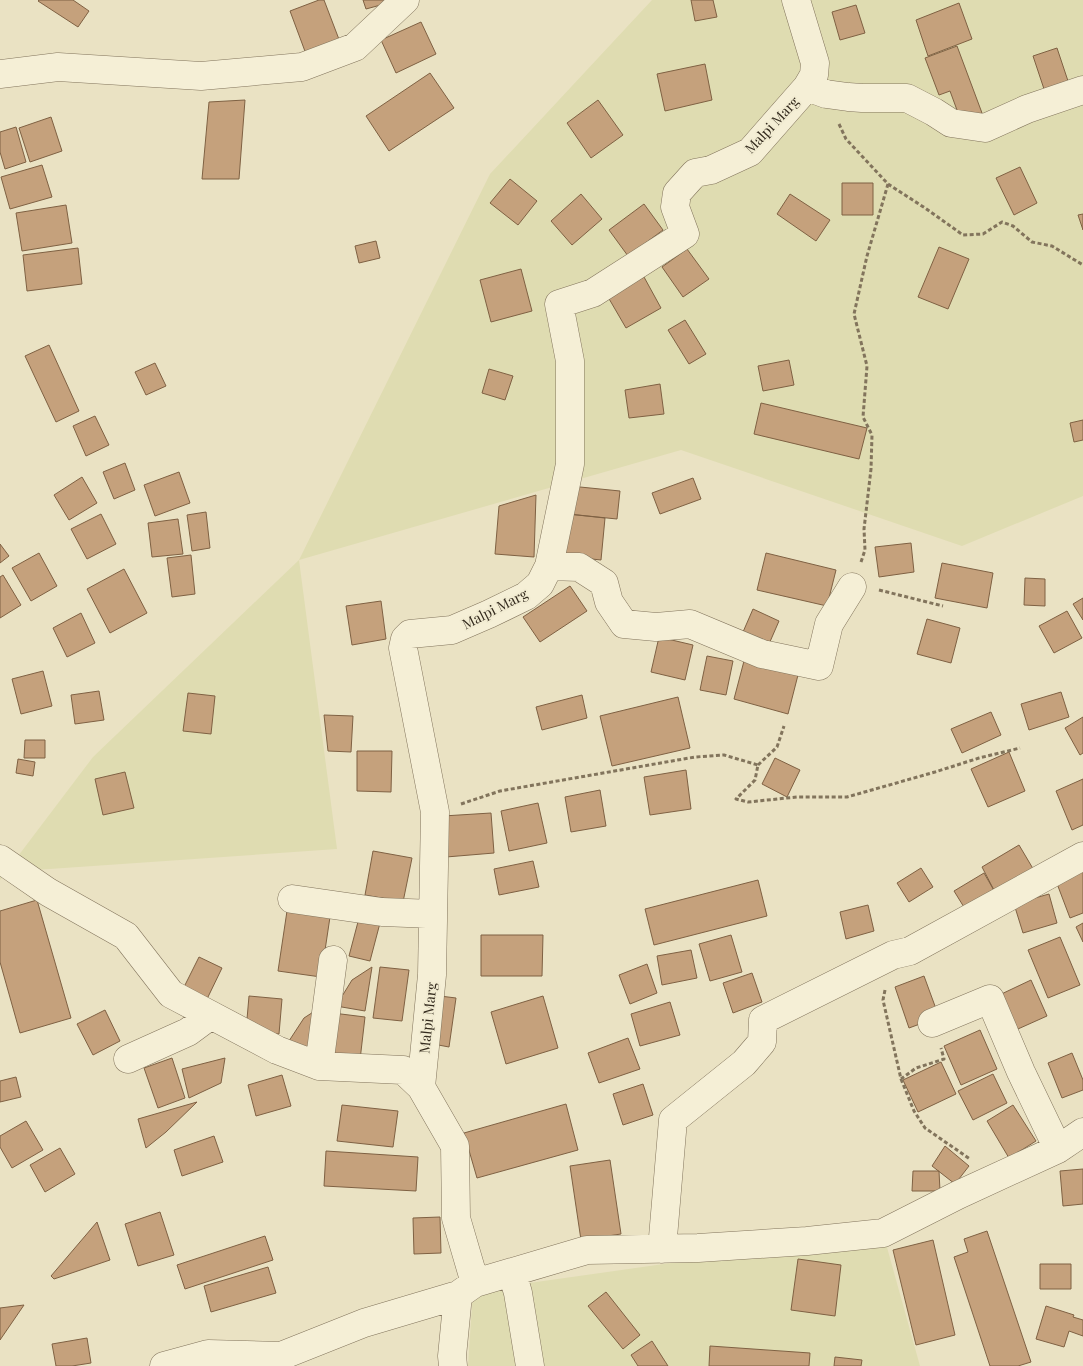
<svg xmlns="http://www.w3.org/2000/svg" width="1083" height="1366" font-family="'Playfair Display',serif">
<rect width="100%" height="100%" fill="#eae2c3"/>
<!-- farmland -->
<path fill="#dfdcb1" d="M652,0H1083V496L962,546L681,450L299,560L337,849L6,872L0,880V869L6,872L93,757L299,560L490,174Z
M883,1233L920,1366H468L473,1291Z"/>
<!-- building -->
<path fill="#c5a17c" stroke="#7f6143" d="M39,0H73L89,11L78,27L38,1Z
M319,0H324L340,42L306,54L290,11Z
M363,0H399L366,9Z
M691,0H713L717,17L695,21Z
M959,3L972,39L928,56L916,20Z
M856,5L865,33L840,40L832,12Z
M421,22L436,54L396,73L381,40Z
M957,46L982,113L961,121L950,91L939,95L925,58Z
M1057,48L1069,84L1045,92L1033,56Z
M705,64L712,100L665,111L657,74Z
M430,73L454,108L389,151L366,116Z
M245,100L239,179H202L209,102Z
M598,100L623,135L591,158L567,123Z
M51,117L62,151L30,162L19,128Z
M16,127L26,162L5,169L0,152V132Z
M42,165L52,197L10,209L1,177Z
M1020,167L1037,203L1014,215L996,178Z
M510,179L537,201L518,225L490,203Z
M842,183H873V215H842Z
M581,194L602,219L572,245L551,221Z
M790,194L830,220L816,241L777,214Z
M644,204L663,230L628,256L609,230Z
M66,205L72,243L22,251L16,213Z
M1083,214V230L1078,215Z
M376,241L380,258L359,263L355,246Z
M939,247L969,259L948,309L918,297Z
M78,248L82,284L27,291L23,255Z
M687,249L709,279L683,297L662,267Z
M521,269L532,311L491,322L480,280Z
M644,277L661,308L626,328L608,297Z
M685,320L706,354L689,364L668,330Z
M49,345L79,411L56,422L25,356Z
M789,360L794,385L763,391L758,366Z
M155,363L166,386L146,395L135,372Z
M489,369L513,376L505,400L482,393Z
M660,384L664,414L629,418L625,390Z
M761,403L867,428L859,459L754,434Z
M95,416L109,445L86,456L73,426Z
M1083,420V440L1074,442L1070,423Z
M125,463L135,490L114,499L103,472Z
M179,472L190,503L155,516L144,485Z
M82,477L97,503L69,520L54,495Z
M693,478L701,499L660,514L652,493Z
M570,486L620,491L617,519L568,514Z
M536,495L534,557L495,554L499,506Z
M206,512L210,548L192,551L187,515Z
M101,514L116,544L87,559L71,529Z
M568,514L605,518L601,560L564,556Z
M178,519L183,554L152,557L148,523Z
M911,543L914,572L879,577L875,547Z
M0,544L9,556L0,563Z
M39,553L57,586L31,601L12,568Z
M766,553L836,570L827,606L757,590Z
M191,555L195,594L172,597L167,558Z
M942,563L993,573L987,608L935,598Z
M124,569L147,613L110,633L87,589Z
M3,575L21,605L0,618V577Z
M1025,578L1045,579V606L1024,605Z
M570,586L587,611L540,642L523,617Z
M1083,598V620L1073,604Z
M381,601L386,639L352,645L346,606Z
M753,609L779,621L769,644L743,632Z
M1067,611L1082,638L1054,653L1039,626Z
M81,613L95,643L67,657L53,628Z
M927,619L960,628L951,663L917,654Z
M659,637L693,645L685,680L651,672Z
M707,656L733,661L726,695L700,690Z
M744,661L798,675L788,714L734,699Z
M43,671L52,706L21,714L12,679Z
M99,691L104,720L75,724L71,695Z
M1061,692L1069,717L1029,730L1021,704Z
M188,693L215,696L211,734L183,731Z
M582,695L587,718L542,730L536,707Z
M678,697L690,748L612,766L600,716Z
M991,712L1001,735L962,753L951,729Z
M324,715L353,716L351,752L328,751Z
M1083,717V753L1080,755L1065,728Z
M25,740H45V758H24Z
M357,751H392L391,792L357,791Z
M1009,752L1025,791L988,807L971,769Z
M775,758L800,770L787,797L762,784Z
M18,759L35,762L33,776L16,773Z
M686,770L691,809L650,815L644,777Z
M125,772L134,808L103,815L95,779Z
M1083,779V825L1072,830L1056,791Z
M600,790L606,826L571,832L565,797Z
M538,803L547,843L509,851L501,811Z
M491,813L494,853L446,857L443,816Z
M1019,845L1035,872L996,894L982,867Z
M373,851L412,858L403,902L365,895Z
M533,861L539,887L499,895L494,869Z
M921,868L933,887L909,902L897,883Z
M1083,871V913L1070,918L1056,881Z
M984,873L996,894L967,912L954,891Z
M758,880L767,916L654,945L645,909Z
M1049,894L1057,923L1023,933L1014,904Z
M37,900L71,1018L20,1033L0,962V911Z
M868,905L874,931L846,939L840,912Z
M287,911L330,917L321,977L278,971Z
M359,918L380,923L370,961L349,956Z
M1083,923V942L1076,927Z
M481,935H543L542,976H481Z
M731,935L742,972L710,981L699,944Z
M1060,937L1080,985L1048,998L1028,950Z
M691,950L697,978L662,985L657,956Z
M199,957L222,968L207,999L184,987Z
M647,964L657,993L630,1004L619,975Z
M372,967L365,1011L336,1006L352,980Z
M380,967L409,970L402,1021L373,1018Z
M752,973L762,1002L733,1013L723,983Z
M924,976L939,1017L909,1028L895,987Z
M1031,980L1047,1016L1009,1033L993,998Z
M249,996L282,999L279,1034L246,1031Z
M440,996L456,998L449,1047L433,1044Z
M543,996L558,1048L506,1064L491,1012Z
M670,1002L680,1035L640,1046L631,1014Z
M324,1005L318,1049L287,1044L304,1018Z
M105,1010L120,1041L93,1055L77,1024Z
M333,1013L365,1017L360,1060L327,1057Z
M980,1030L997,1069L961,1085L944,1046Z
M628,1038L640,1069L599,1083L588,1053Z
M1072,1053L1083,1080V1090L1062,1098L1048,1063Z
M172,1058L185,1098L158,1108L144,1068Z
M225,1058L221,1083L189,1098L182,1069Z
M941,1062L956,1094L918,1112L903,1080Z
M993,1074L1007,1103L973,1120L958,1091Z
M282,1075L291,1106L256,1116L248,1085Z
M16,1077L21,1097L0,1102V1081Z
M643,1084L653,1115L623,1125L613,1094Z
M197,1102L166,1132L146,1148L138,1119Z
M566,1104L578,1150L477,1178L464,1133Z
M342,1105L398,1111L393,1147L337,1141Z
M1013,1105L1036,1141L1009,1158L987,1121Z
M26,1121L43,1150L12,1168L0,1147V1136Z
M214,1136L223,1162L182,1176L174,1150Z
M945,1146L969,1166L955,1184L932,1166Z
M60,1148L75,1174L45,1192L30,1165Z
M326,1151L418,1157L416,1191L324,1186Z
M610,1160L621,1234L581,1240L570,1166Z
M1083,1169V1204L1063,1206L1060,1171Z
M913,1171H939L940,1191H912Z
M160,1212L174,1255L138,1266L125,1224Z
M440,1217L441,1253L414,1254L413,1218Z
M97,1222L110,1260L54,1279L51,1276Z
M987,1231L1031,1362L1018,1366H990L954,1257L968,1252L964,1239Z
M265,1236L273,1260L185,1289L177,1265Z
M933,1240L955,1335L916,1345L893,1250Z
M798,1259L841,1265L835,1316L791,1310Z
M1040,1264H1071V1289H1040Z
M268,1267L276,1293L211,1312L204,1286Z
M606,1292L640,1335L623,1349L588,1306Z
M24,1305L0,1340V1308Z
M1046,1306L1074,1315L1073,1317L1083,1320V1336L1069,1331L1064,1347L1036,1339Z
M87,1338L91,1363L72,1366H56L52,1344Z
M652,1341L668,1366H638L631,1355Z
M710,1346L810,1353L809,1366H709Z
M835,1357L862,1360L861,1366H834Z"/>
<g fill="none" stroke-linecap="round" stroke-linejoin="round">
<defs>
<path id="minor" d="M0,74L58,67L201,76L302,67L355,47L405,0
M807,87L826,94L848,97L862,98H907L934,112L951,123L985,128L1027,109L1083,90
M549,566L579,567L604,583L609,602L624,624L656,627L690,624L762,654L819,666L829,624L852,587
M0,859L48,892L126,936L171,994L277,1050L319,1066L403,1070L421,1087
M292,899L382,912L433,914
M932,1023L990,999L1021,1072L1058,1149
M128,1059L188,1032L211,1015
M319,1066L333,960
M662,1249L673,1120L744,1063L762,1042L763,1020L893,955L910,951L1083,856
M512,1272L518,1293L530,1366
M475,1283L456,1218L455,1146L421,1087L432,975L435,812L403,648L405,639L410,634L452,630L489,614L526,596L540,584L549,566L570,464V361L559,304L593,293L685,234L675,207L677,193L695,173L711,170L750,152L807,87L814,75L815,63L796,0
M164,1366L208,1354L281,1356L364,1323L458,1295L475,1283L587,1250L698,1248L807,1241L883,1233L958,1195L1058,1149L1083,1132
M453,1366L452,1356L458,1295"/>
</defs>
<!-- minor casing -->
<use href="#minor" stroke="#82745c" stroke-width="29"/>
<!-- path -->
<path stroke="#82745c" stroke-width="3" stroke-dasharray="4 2.5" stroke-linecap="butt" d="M839,124L846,139L888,184L925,208L963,235L983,234L1002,222L1013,226L1032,242L1052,246L1083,265
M861,562L865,550L864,529L871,469L872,435L863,417L867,366L854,314L867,256L888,184
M879,590L943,606
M758,765L777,747L784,726
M461,804L500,791L695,757L724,755L758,765L755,780L736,799L748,802L797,797H847L935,772L979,758L1020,748
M885,990L883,1000L901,1079L916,1068L944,1059L941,1048
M901,1079L914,1111L925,1128L970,1159"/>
<!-- minor -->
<use href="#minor" stroke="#f5efd6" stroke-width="28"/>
</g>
<g text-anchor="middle" stroke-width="4" stroke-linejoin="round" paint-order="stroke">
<!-- street labels -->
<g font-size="14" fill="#342b1e" stroke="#f2ecd2">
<text transform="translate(772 125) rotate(-47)" y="5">Malpi Marg</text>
<text transform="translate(495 609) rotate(-27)" y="5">Malpi Marg</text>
<text transform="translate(428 1018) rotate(-84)" y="5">Malpi Marg</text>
</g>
</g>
</svg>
